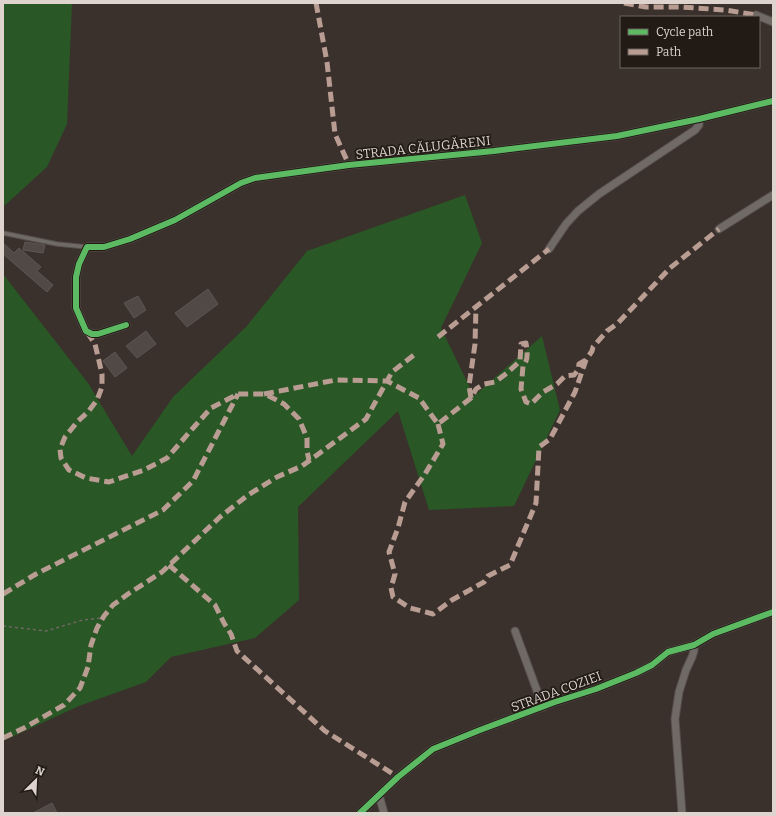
<svg xmlns="http://www.w3.org/2000/svg" width="776" height="816" font-family="Bitter,serif">
<rect width="100%" height="100%" fill="#3a312c"/>
<!-- green -->
<path fill="#295725" d="M3,3H72L67,124L47,167L3,207Z
M465,195L482,243L441,328L474,396L542,336L560,410L514,506L429,510L398,411L298,507L299,600L255,638L171,657L146,682L79,706L3,741V274L88,383L132,456L173,397L246,327L307,251Z"/>
<!-- building -->
<path fill="#504945" stroke="#5d5651" d="M25,242L45,245L43,253L23,250Z
M3,243L14,253L19,248L41,267L37,271L53,285L47,292L3,254Z
M208,289L218,304L187,327L175,313Z
M138,296L146,310L134,318L124,303Z
M146,331L156,344L137,358L126,346Z
M115,352L127,368L115,377L103,361Z
M52,803L57,813H33Z"/>
<g fill="none" stroke-linecap="round" stroke-linejoin="round">
<defs>
<path id="lane" d="M3,233L57,244L87,247"/>
<path id="street" d="M756,15L773,22
M719,229L773,195
M549,249L566,224L578,211L599,194L695,130L699,125V119
M126,325L98,334H92L86,331L76,308V277L79,264L87,247H104L130,239L175,220L241,183L255,178L349,165L494,151L617,136L699,119L773,101
M515,631L543,707
M379,795L384,813
M360,813L398,777L433,749L480,730L555,702L596,689L636,673L652,665L668,652L694,645L713,634L773,612
M682,813L675,719L679,692L686,670L692,657L694,651V645"/>
</defs>
<!-- lane casing -->
<use href="#lane" stroke="#564e4a" stroke-width="5.5"/>
<!-- street casing -->
<use href="#street" stroke="#564e4a" stroke-width="9"/>
<!-- path -->
<path stroke="#6e6763" stroke-width="1.5" stroke-dasharray="3 3" stroke-linecap="butt" d="M3,626L46,631L83,620L102,618"/>
<!-- lane -->
<use href="#lane" stroke="#706a66" stroke-width="3.5"/>
<!-- street -->
<use href="#street" stroke="#706a66" stroke-width="7"/>
<!-- quiet -->
<path stroke="#b99d93" stroke-width="5" stroke-dasharray="10 5" stroke-linecap="butt" d="M316,3L327,62L335,134L349,165
M624,3L646,7H681L725,10L756,15
M87,332L95,344L102,374V387L97,400L88,412L78,421L65,437L60,449L61,458L69,470L86,478L109,482L144,470L167,458L194,427L211,408L238,394H265L284,404L299,419L307,438V451L309,460
M438,337L549,249
M264,394L336,380L387,381L419,398L438,424L471,398L476,389L484,384L495,382L507,373L520,361L521,344L526,343C527,351 529,360 523,366L521,389L526,402L531,404L543,392L557,384L565,376L574,375L578,370L579,364L586,360
M471,398L469,386L475,344L476,306
M438,424L443,444L425,474L405,502L398,528L389,552L395,574L391,588L393,597L410,608L433,614L452,600L484,582L488,576L510,565L536,503L539,447L550,439L575,392L586,360L592,351L593,347L607,331L618,323L670,268L719,229
M169,565L215,605L224,623L231,634L237,651L325,731L398,777
M3,594L36,574L163,510L193,481L238,394
M3,738L24,728L64,705L80,688L88,667L91,645L97,628L104,616L113,605L128,594L162,572L220,517L248,495L277,477L302,466L366,419L392,372L414,355"/>
<defs>
<path id="cycleway" d="M126,325L98,334H92L86,331L76,308V277L79,264L87,247H104L130,239L175,220L241,183L255,178L349,165L494,151L617,136L699,119L773,101
M360,813L398,777L433,749L480,730L555,702L596,689L636,673L652,665L668,652L694,645L713,634L773,612"/>
</defs>
<!-- cycleway casing -->
<use href="#cycleway" stroke="#211a15" stroke-width="8"/>
<!-- cycleway -->
<use href="#cycleway" stroke="#5cba63" stroke-width="6"/>
</g>
<g text-anchor="middle" stroke-width="3.5" stroke-linejoin="round" paint-order="stroke">
<!-- street labels -->
<g font-size="13" fill="#ded3cd" stroke="#211a15">
<text transform="translate(423 147) rotate(-6)" y="5">STRADA CĂLUGĂRENI</text>
<text transform="translate(556 691) rotate(-20)" y="5">STRADA COZIEI</text>
</g>
</g>
<!-- border -->
<rect width="776" height="816" fill="none" stroke="#ded3cd" stroke-width="8"/>
<!-- legend -->
<rect x="620" y="16" width="140" height="52" fill="#211a15" stroke="#6d645f"/>
<rect x="628" y="29" width="20" height="6" fill="#5cba63" stroke="#6d645f"/>
<text x="656" y="36" font-size="12" fill="#ded3cd">Cycle path</text>
<rect x="628" y="49" width="20" height="6" fill="#b99d93" stroke="#6d645f"/>
<text x="656" y="56" font-size="12" fill="#ded3cd">Path</text>
<!-- north arrow -->
<g transform="translate(36 780) rotate(24)" stroke="#211a15" stroke-width="3" paint-order="stroke">
<path d="M0-3L7 15L0 10L-7 15Z" fill="#ded3cd"/>
<text y="-6" font-size="11" font-weight="bold" text-anchor="middle" fill="#ded3cd">N</text>
</g>
</svg>
